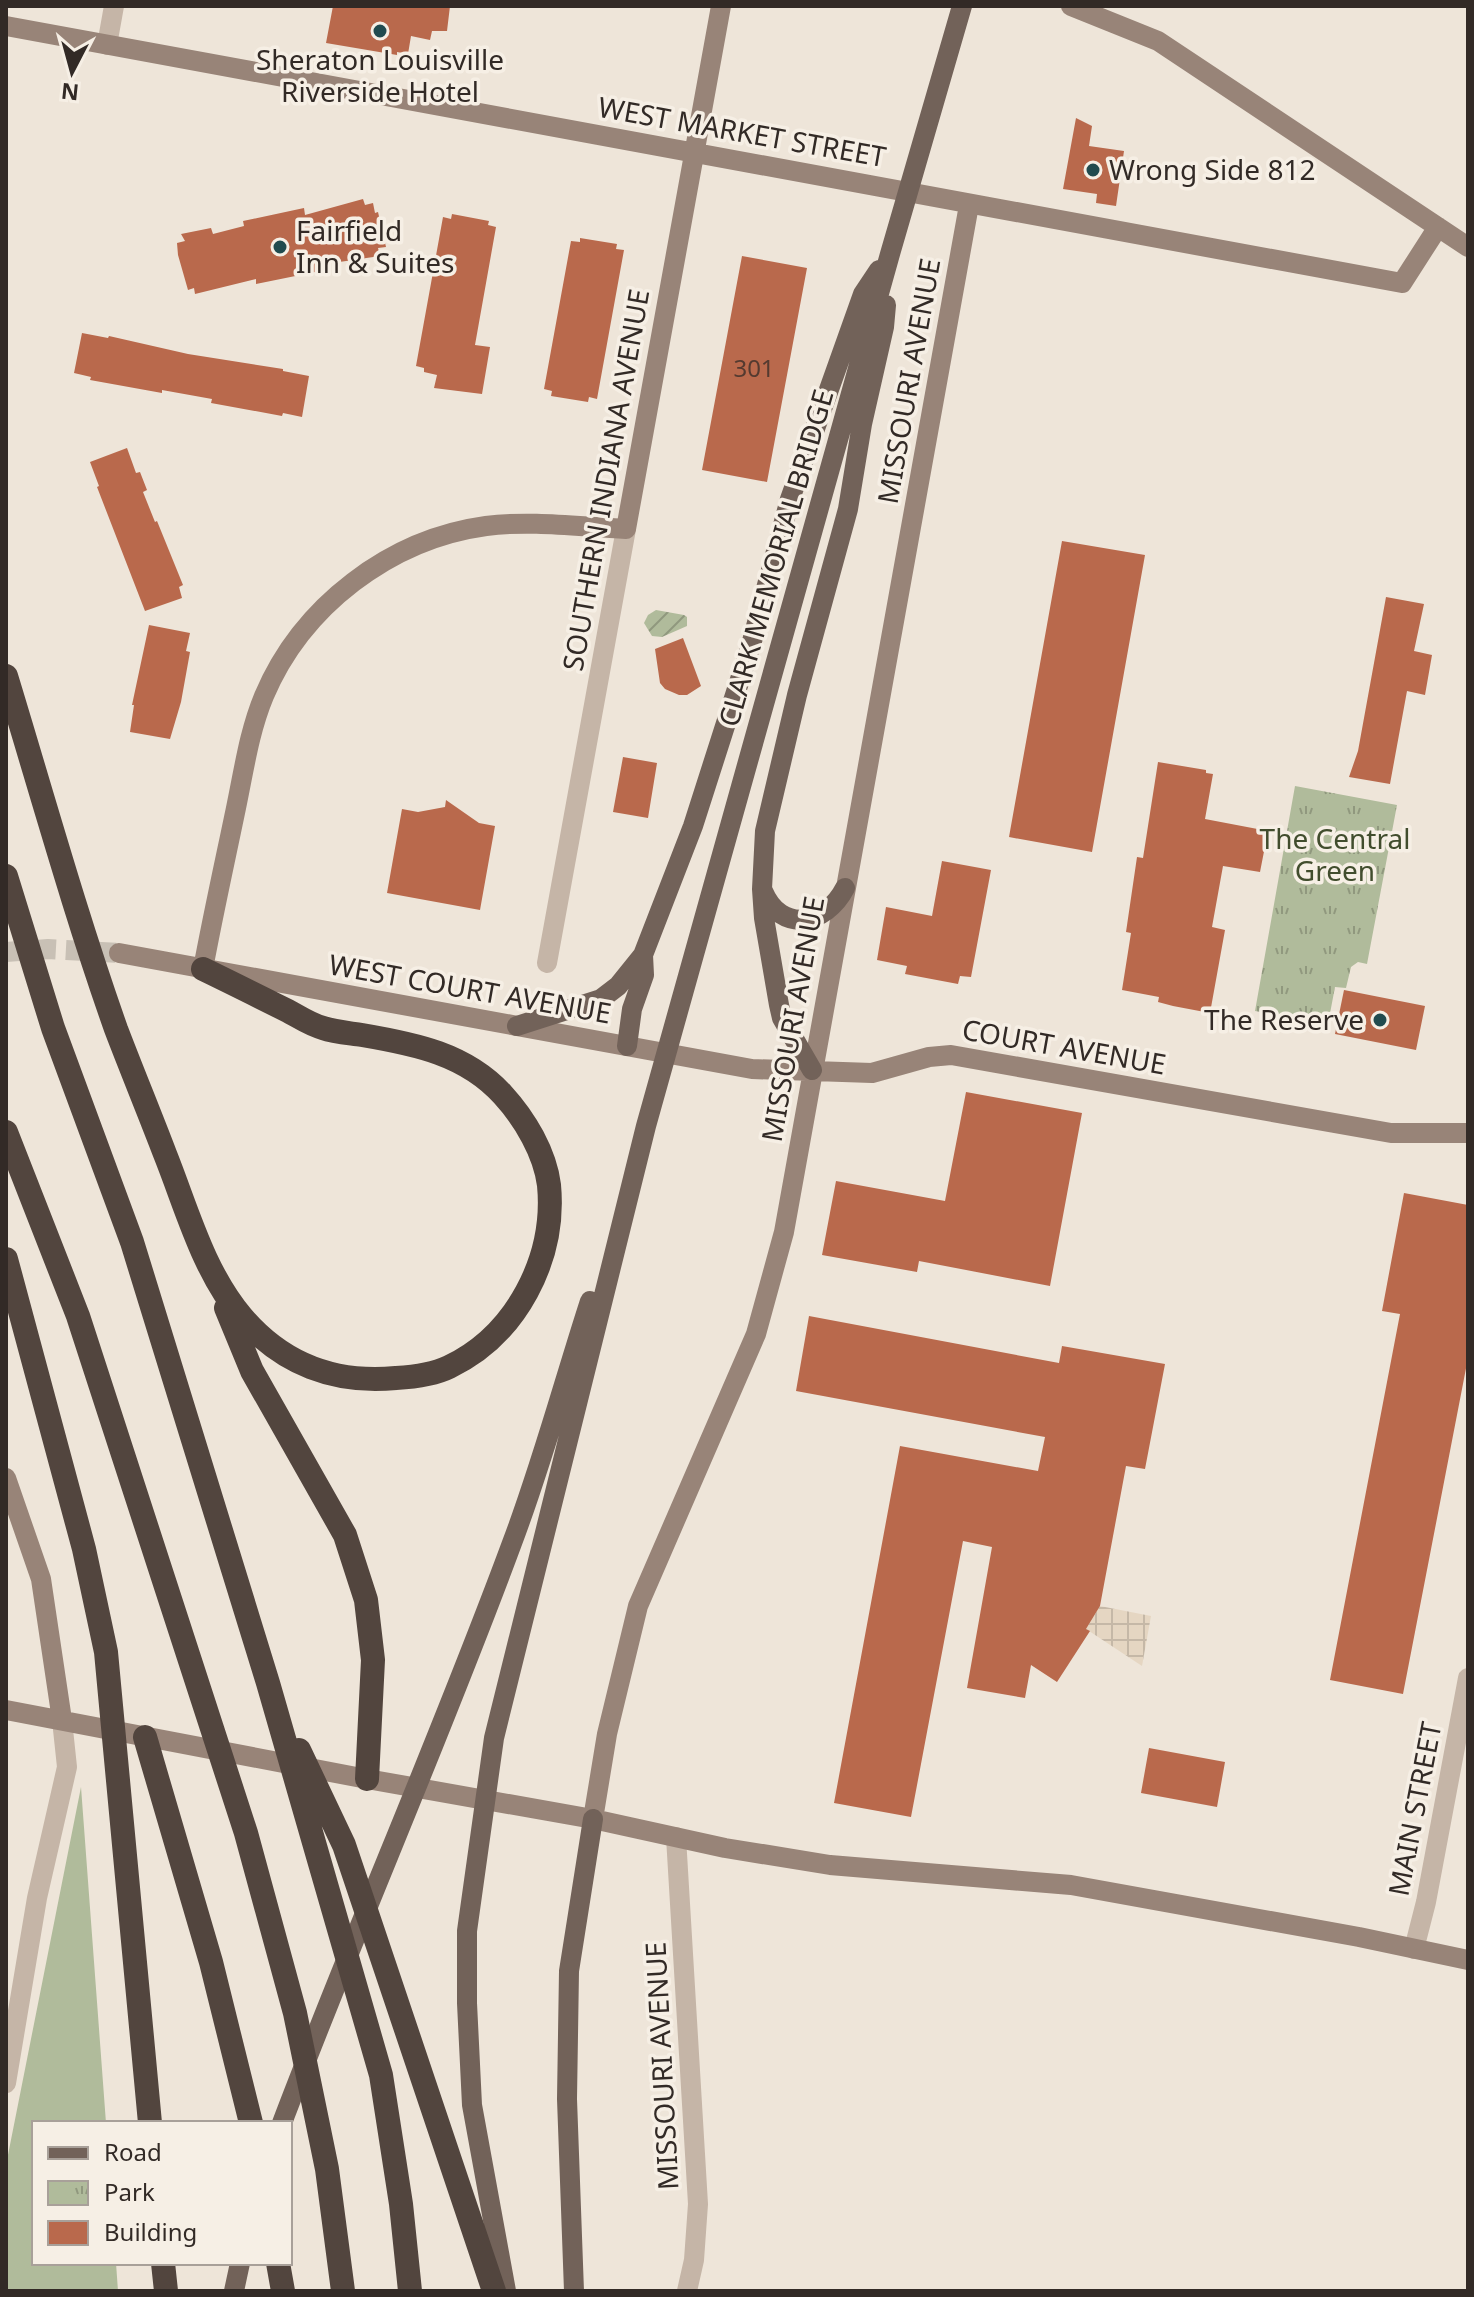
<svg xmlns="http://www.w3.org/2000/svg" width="1474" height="2297" font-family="'Noto Sans',sans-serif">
<defs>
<pattern id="park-tufts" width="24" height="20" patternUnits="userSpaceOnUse" patternTransform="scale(2)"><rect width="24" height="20" fill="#b0bb9b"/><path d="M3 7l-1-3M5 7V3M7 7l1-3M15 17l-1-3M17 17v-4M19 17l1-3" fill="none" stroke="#90987e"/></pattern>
<pattern id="garden-furrows" width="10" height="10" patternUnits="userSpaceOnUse" patternTransform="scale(2)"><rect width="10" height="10" fill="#b0bb9b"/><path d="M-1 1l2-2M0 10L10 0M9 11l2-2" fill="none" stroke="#90987e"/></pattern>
<pattern id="plaza-grid" width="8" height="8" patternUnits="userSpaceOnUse" patternTransform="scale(2)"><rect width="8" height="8" fill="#e5d6c2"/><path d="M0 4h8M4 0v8" fill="none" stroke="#c5b8a7"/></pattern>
</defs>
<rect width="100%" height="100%" fill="#eee5d9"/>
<!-- grass -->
<path fill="#b0bb9b" d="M81,1787L106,2123H34V2263H116L118,2291H6V2165Z"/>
<!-- park -->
<path fill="url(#park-tufts)" d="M1295,786L1397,805L1367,964L1358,962L1351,967L1346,988L1335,987L1328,1024L1255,1011Z"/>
<!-- garden -->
<path fill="url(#garden-furrows)" d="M656,610L684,615L687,617V626L662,637L652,636L644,623L648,615Z"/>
<!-- plaza -->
<path fill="url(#plaza-grid)" d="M1100,1606L1151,1616L1142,1666L1086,1629Z"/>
<!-- building -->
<path fill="#b9694c" d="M333,6H450L447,31H432L430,40L411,36L408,54L397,52V55L326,43Z
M1076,118L1092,126L1089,146L1124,151L1116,206L1096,203L1097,194L1063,189Z
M363,199L365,205L373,203L375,213L378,212L386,247L378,248L380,256L319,265L320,271L256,284V279L195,294L194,288L188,290L178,255L177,243L185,241L181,234L211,228L213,234L244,226L243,221L304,208L305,215Z
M452,214L489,221L488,225L496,227L475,345L490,347L482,394L434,388L437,375L424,372V368L416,366L443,217L451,219Z
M580,238L617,244L616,249L624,250L597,399L589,397L588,402L551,396L552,391L544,389L571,241L580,242Z
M742,256L807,268L767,482L702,470Z
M82,333L108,338L109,336L188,354L283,369V371L309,376L302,417L283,413L282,416L211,403L212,399L162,390V393L90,380L91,377L74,373Z
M127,448L136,473L140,472L147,490L143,492L155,522L157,521L183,585L179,587L182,598L145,611L97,487L99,486L90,462Z
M1062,541L1145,555L1092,852L1009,837Z
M1386,597L1424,604L1414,651L1432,655L1425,695L1407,691L1390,784L1349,777L1358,751Z
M149,625L190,633L186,651L190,652L181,702L170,739L130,732L134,705H132Z
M683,638L701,686L687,695H679L665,689L660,683L655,649Z
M623,757L657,763L648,818L613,812Z
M1158,762L1206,770V773L1213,774L1205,819L1268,831L1260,872L1223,866L1212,927L1225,930L1210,1013L1173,1006L1158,1002L1159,997L1122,990L1131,933L1126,932L1137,857L1143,858Z
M446,800L479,823L495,826L480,910L387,893L402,809L418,812L445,807Z
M942,861L991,870L971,977L960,976L958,984L905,974L907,966L877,960L886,907L932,916Z
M1344,990L1425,1006L1416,1050L1335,1034Z
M966,1092L1082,1113L1050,1286L919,1261L917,1272L822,1255L836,1181L945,1201Z
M1404,1193L1468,1205V1358L1403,1694L1330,1680L1400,1314L1382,1311Z
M809,1316L1059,1363L1062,1346L1165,1364L1145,1469L1126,1466L1100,1606L1086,1629L1090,1631L1057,1682L1031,1665L1025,1698L967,1688L992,1547L963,1541L911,1817L834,1803L900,1446L1038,1471L1045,1437L796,1391Z
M1149,1748L1225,1762L1217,1807L1141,1793Z"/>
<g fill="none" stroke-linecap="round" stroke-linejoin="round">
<!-- secondary-tunnel -->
<path stroke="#c8c0b5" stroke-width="20" stroke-dasharray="20 10" stroke-linecap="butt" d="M6,952L48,949L119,953"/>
<!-- street -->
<path stroke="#c5b5a7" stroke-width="20" d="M107,45L114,6
M547,963L626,529
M676,1837L698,2204L694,2260L687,2291
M1414,1949L1426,1902L1468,1678
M6,2083L37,1898L67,1767L62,1720"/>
<!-- secondary -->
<path stroke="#988478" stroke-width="20" d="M1071,6L1158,41L1468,247
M6,26L1402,283L1438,227
M119,953L752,1069L872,1073L929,1057L951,1055L1391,1133H1468
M203,969C213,915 225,861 236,808C244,770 249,732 264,696C302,606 390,539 486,526C532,520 580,527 626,529L721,6
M6,1478L41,1579L62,1720
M6,1710L367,1779L593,1819L725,1848L830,1865L1071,1885L1359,1937L1468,1960
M593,1819L607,1734L638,1606L756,1334L784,1232L969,205"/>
<!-- primary -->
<path stroke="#726259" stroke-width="20" d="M763,891C781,934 826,925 845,888
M517,1026L601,999L618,986L643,955
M627,1046L632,1009L644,975L643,955L693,826L751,645L790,499L863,294L879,270
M812,1070L782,1018L779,1005L764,918L762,889L765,831L797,695L848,509L862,424L884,327L886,305
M282,2123C356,1928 440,1738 512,1543C542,1464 564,1381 590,1301
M234,2291L240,2263
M506,2291L472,2105L467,2003V1931L494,1738L646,1126L890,254L962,6
M574,2291L567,2099L569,1971L593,1819"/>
<!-- highway -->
<path stroke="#52453e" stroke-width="24" d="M6,676C42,794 75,913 116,1029C132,1071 149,1112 165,1154C187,1209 203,1271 242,1317C282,1364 335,1384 396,1378C413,1377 433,1375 449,1367C516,1335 556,1259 549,1185C545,1153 525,1119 503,1095C466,1054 415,1044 362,1035C349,1033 335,1032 323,1028C311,1025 299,1017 288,1011C260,997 232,983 203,969
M6,876L53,1028L132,1242L268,1683L381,2075L401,2204L410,2291
M6,1132L78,1316L246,1833L295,2013L327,2169L343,2291
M6,1259L84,1549L106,1652L150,2123
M226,1308L252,1371L345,1535L366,1600L373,1660L367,1779
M145,1737L211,1962L251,2123
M299,1750L344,1845L494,2291
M163,2263L166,2291
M278,2263L283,2291"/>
</g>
<!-- markers -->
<g fill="#214b4f" stroke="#f6efe5" stroke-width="3">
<circle cx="380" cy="31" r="8"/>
<circle cx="1093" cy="170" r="8"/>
<circle cx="280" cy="247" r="8"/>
<circle cx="1380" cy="1020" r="8"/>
</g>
<g text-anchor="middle" stroke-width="7" stroke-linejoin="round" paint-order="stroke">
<!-- number labels -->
<g font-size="24" fill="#543a30">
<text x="754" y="377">301</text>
</g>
<!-- poi labels -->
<g font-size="28" fill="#322a26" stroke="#f6efe5" text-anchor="start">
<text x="380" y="70" text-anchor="middle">Sheraton Louisville<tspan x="380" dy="32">Riverside Hotel</tspan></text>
<text x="1109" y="180">Wrong Side 812</text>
<text x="296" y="241">Fairfield<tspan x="296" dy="32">Inn &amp; Suites</tspan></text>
<text x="1364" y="1030" text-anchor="end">The Reserve</text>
</g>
<!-- street labels -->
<g font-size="28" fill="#322a26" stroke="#f6efe5">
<text transform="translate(742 132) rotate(10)" y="10">WEST MARKET STREET</text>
<text transform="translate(909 381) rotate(-80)" y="10">MISSOURI AVENUE</text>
<text transform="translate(606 480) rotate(-80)" y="10">SOUTHERN INDIANA AVENUE</text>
<text transform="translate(776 558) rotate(-74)" y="10">CLARK MEMORIAL BRIDGE</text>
<text transform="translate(470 989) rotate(10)" y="10">WEST COURT AVENUE</text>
<text transform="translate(793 1019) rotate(-80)" y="10">MISSOURI AVENUE</text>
<text transform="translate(1064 1047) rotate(10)" y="10">COURT AVENUE</text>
<text transform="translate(1415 1809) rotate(-79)" y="10">MAIN STREET</text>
<text transform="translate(662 2066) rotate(-93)" y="10">MISSOURI AVENUE</text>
</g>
<!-- park labels -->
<g font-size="28" fill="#414d2d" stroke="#f6efe5">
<text x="1335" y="849">The Central<tspan x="1335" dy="32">Green</tspan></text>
</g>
</g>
<!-- border -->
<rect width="1474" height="2297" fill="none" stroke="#322a26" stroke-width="16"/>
<!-- legend -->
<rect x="32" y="2121" width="260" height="144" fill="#f6efe5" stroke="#a8a099" stroke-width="2"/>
<rect x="48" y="2147" width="40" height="12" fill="#726259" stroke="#a8a099" stroke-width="2"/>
<text x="104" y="2161" font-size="24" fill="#322a26">Road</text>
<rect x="48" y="2181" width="40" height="24" fill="url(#park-tufts)" stroke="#a8a099" stroke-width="2"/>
<text x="104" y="2201" font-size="24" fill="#322a26">Park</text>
<rect x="48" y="2221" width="40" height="24" fill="#b9694c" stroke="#a8a099" stroke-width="2"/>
<text x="104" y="2241" font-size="24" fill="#322a26">Building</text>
<!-- north arrow -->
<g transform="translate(72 72) rotate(186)" stroke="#f6efe5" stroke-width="6" paint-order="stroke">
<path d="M0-6L14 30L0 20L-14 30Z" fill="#322a26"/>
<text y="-12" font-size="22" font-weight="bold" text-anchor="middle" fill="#322a26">N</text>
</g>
</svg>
